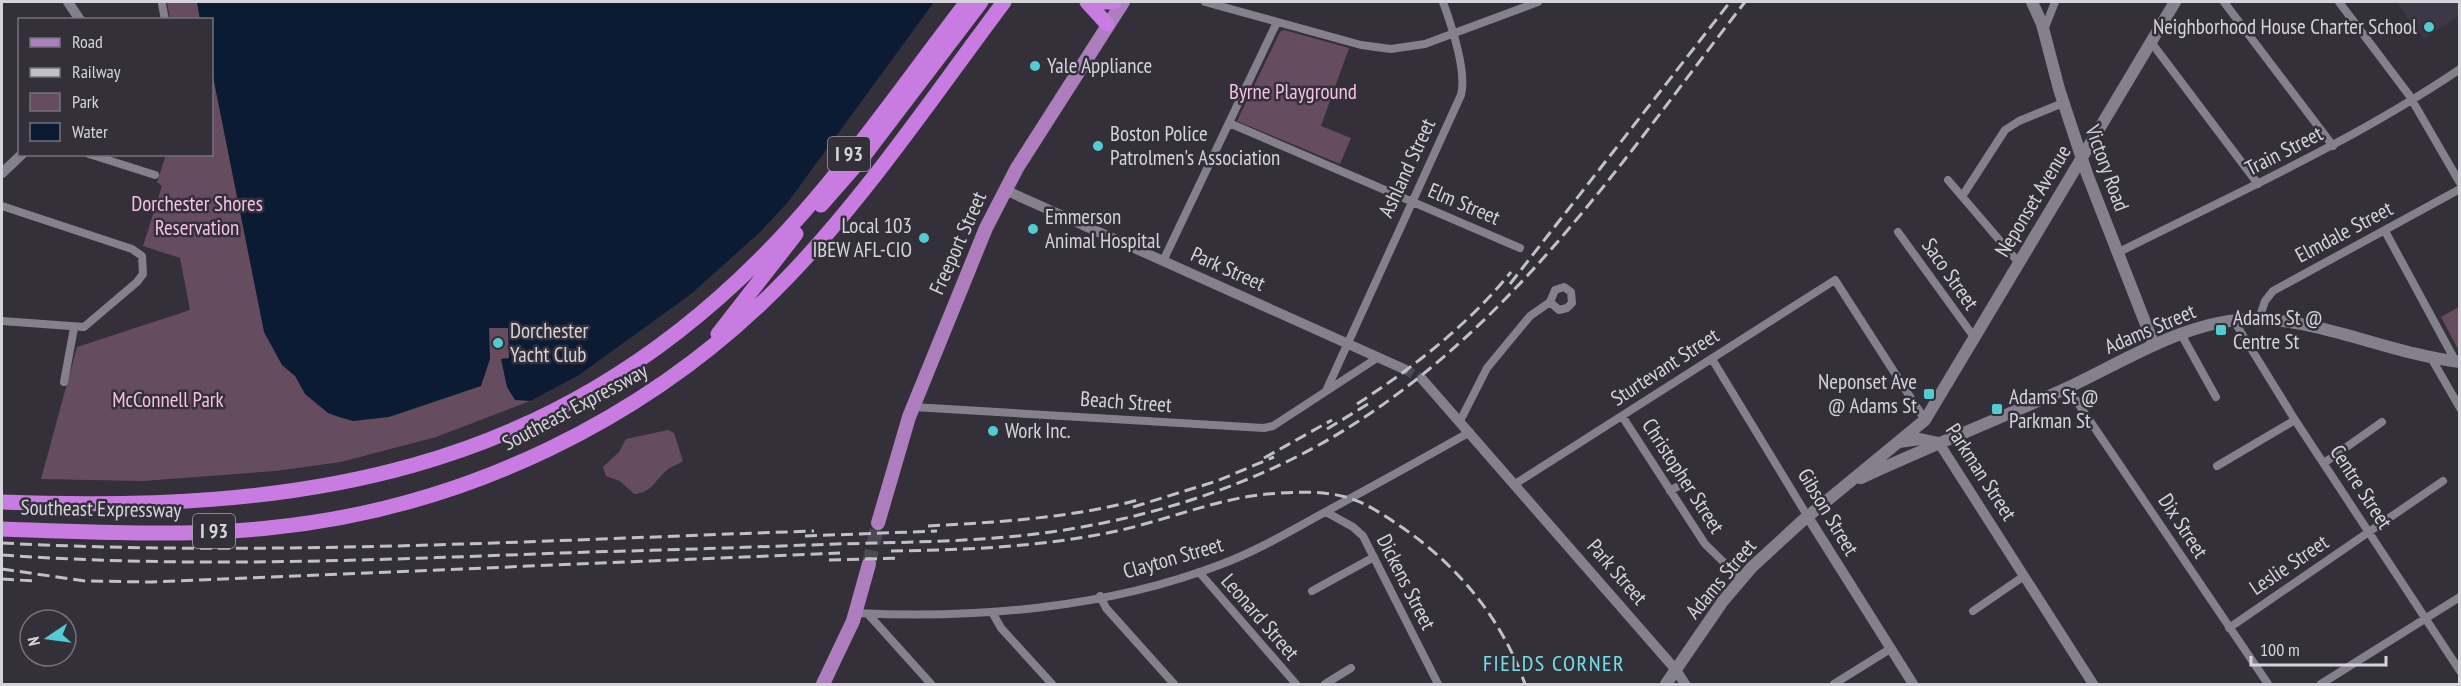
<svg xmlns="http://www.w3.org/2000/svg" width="2461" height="686" font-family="'PT Sans Narrow',sans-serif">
<rect width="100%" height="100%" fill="#33303a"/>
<!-- built -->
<path fill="#3c3847" d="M2396,2H2459V15L2424,39Z"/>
<!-- green -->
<path fill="#664c5f" d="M167,2H197L200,19H170Z
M1284,30L1349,48L1321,126L1351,138L1340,164L1237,121L1280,32Z
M212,71L255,284L505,315L530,401L436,437L341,462L275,471L143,481L41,479L77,347L190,310L180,258L143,246L162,186L157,182L166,155L212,154Z
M2459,307V351L2441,317Z
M668,430L674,433L683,461C678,465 671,466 666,471C655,480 652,493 634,494L620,481L606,476L603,467L619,452L626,439Z"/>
<!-- water -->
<path fill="#0b1b34" d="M197,2H934L788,202L759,233L691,294L579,375L530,401L515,400L507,387L501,359L509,358L508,328H489L490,359L481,386L389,417L353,421L339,417L328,413L305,394L295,376L282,365L264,332L212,71V20L200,19Z"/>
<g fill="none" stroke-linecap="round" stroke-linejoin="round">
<!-- tertiary-tunnel -->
<path stroke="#4b4952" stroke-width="10" stroke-dasharray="10 5" stroke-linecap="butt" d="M1404,369L1422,379"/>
<!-- primary-tunnel -->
<path stroke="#4b4952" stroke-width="14" stroke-dasharray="14 7" stroke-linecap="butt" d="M869,564L878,523"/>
<!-- minor -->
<path stroke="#84818c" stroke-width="8" d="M1205,2L1361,45L1391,49L1425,44L1538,2
M2224,2L2333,146
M2339,2L2409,95L2460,183
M162,4L165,20
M2044,30L2055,2
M2151,42L2258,184
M1229,123L1520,248
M89,154L155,175
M1948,180L2019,263
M1963,195L2005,130L2019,121L2063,103
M2,206L132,249L142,256L143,274L137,282L84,327L2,321
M2385,231L2456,362
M1898,232L1974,337
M2117,253C2234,194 2352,142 2460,69
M1163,261L1277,22
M2259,319L2265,301L2273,291L2460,189
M2234,321L2295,420L2460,671
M2181,334L2216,397
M2430,356L2460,408
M1712,359L1808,517
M64,382L74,328
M2067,387L2268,684
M1326,391L1461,95C1467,72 1451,24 1443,2
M913,407L1264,428L1273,426L1377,358
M1622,416L1705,544L1741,579
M1460,421L1487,368L1530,316L1550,302L1555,290L1564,287L1571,292L1572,303L1567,308L1559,310L1550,302
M2324,463L2382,422
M2217,466L2295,420
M1515,484L1835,280L1925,420
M1670,491L1687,481
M1326,512L1353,527L1363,536L1438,684
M1199,572L1296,684
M1312,591L1374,557
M1100,596L1106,608L1174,684
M1973,611L2024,576
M992,612L1001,628L1052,684
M856,613C977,619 1108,608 1222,564C1259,550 1292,530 1327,511C1375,485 1422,459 1470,432
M868,614L931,684
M2229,628L2443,481
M1325,684L1351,668
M1834,684L1890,649
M2321,684L2460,597"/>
<!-- tertiary -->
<path stroke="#84818c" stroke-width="10" d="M68,2L80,20
M2,173L22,154
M1005,190L1404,369
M1422,379L1676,670L1685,684
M1939,443L2093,684
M1808,517L1913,684"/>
<!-- secondary -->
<path stroke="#84818c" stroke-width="12" d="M2032,2L2042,24L2059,89L2087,174L2154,345
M1899,442L1920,439L1939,443
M1861,478C1929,446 2000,419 2069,387C2129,359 2191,317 2260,319C2328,322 2392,354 2460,362
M1666,684L1723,601L1752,567L1801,522L1925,420L2175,2"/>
<!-- primary -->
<path stroke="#ad7dbe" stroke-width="14" d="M878,523L909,417L986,228L1017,168L1123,2
M823,684L853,621L869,564"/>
<!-- motorway -->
<path stroke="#c87be0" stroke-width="15" d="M1087,2L1107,24
M1093,2H1114
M821,205L863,157L981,2
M718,334L796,234
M2,502C298,513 546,476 764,255C839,179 902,86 967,2
M2,529C88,532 183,537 268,528C463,509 651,419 787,278C868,194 934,95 1004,2"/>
<!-- rail -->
<path stroke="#c1c0c6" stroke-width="3" stroke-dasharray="12 6" stroke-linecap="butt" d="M1510,284L1730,2
M1357,404C1414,367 1468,325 1511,272
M1327,429L1368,404
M1264,458L1332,420
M1133,507L1217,481L1274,457
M928,526C1000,522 1072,518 1142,499
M805,536L937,531
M2,543C272,557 544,540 814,531
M891,551C967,550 1042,547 1117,531C1167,520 1216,499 1267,494C1294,492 1323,490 1349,498C1366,503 1382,514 1397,524C1456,563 1501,617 1525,684
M2,555C197,569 394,559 590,552C672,550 754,547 836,544C907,542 980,542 1051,532C1157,517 1264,482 1354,424C1521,317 1626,155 1745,2
M829,560L901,558
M2,569L85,581L152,582L840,553
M2,579L34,581"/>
</g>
<!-- markers -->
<g fill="#51ccd3" stroke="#33303a" stroke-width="2">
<circle cx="2429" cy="27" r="6"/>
<circle cx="1035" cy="66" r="6"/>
<circle cx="1098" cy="146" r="6"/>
<circle cx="1033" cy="229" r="6"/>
<circle cx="924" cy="238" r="6"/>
<rect x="2215" y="324" width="12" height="12" rx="3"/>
<circle cx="498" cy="343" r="6"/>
<rect x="1923" y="388" width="12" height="12" rx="3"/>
<rect x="1991" y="403" width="12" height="12" rx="3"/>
<circle cx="993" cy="431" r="6"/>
</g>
<g text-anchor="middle" stroke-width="5" stroke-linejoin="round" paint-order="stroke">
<!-- shield labels -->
<g fill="#33303a" stroke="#a4a3aa" stroke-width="1.5">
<rect x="828" y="137" width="42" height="34" rx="4.5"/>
<rect x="193" y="514" width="42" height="34" rx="4.5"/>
</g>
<g font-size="20" font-weight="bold" fill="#d5d4da">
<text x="849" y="161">I 93</text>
<text x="214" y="538">I 93</text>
</g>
<!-- poi labels -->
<g font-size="21" fill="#d5d4da" stroke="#33303a" text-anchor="start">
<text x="2417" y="34" text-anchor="end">Neighborhood House Charter School</text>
<text x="1047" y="73">Yale Appliance</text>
<text x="1110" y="141">Boston Police<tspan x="1110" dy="24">Patrolmen's Association</tspan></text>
<text x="1045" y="224">Emmerson<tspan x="1045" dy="24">Animal Hospital</tspan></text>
<text x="912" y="233" text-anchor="end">Local 103<tspan x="912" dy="24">IBEW AFL-CIO</tspan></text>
<text x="2233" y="325">Adams St @<tspan x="2233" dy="24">Centre St</tspan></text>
<text x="510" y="338">Dorchester<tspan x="510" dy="24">Yacht Club</tspan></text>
<text x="1917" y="389" text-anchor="end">Neponset Ave<tspan x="1917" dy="24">@ Adams St</tspan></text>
<text x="2009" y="404">Adams St @<tspan x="2009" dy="24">Parkman St</tspan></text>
<text x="1005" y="438">Work Inc.</text>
</g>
<!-- park labels -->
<g font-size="21" fill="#f8bfe7" stroke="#33303a">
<text x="1293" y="99">Byrne Playground</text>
<text x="197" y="211">Dorchester Shores<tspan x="197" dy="24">Reservation</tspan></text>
<text x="168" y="407">McConnell Park</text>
</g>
<!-- street labels -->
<g font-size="21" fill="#d5d4da" stroke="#33303a">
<text transform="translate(2284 151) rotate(-27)" y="7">Train Street</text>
<text transform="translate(1407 168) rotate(-65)" y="7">Ashland Street</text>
<text transform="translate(2107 168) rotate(70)" y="7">Victory Road</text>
<text transform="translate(2033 201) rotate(-59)" y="7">Neponset Avenue</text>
<text transform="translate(1464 204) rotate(23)" y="7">Elm Street</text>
<text transform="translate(2344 232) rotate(-28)" y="7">Elmdale Street</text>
<text transform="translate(958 243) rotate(-66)" y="7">Freeport Street</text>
<text transform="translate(1228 269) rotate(24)" y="7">Park Street</text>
<text transform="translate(1950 274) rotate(55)" y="7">Saco Street</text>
<text transform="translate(2150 329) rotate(-23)" y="7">Adams Street</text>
<text transform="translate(1665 367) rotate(-33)" y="7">Sturtevant Street</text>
<text transform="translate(1126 402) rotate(4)" y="7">Beach Street</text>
<text transform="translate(575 407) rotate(-28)" y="7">Southeast Expressway</text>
<text transform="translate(1981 472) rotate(57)" y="7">Parkman Street</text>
<text transform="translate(1683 476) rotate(57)" y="7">Christopher Street</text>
<text transform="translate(2361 487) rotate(57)" y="7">Centre Street</text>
<text transform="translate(101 509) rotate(1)" y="7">Southeast Expressway</text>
<text transform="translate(1828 512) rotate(59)" y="7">Gibson Street</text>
<text transform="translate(2183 526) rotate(57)" y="7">Dix Street</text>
<text transform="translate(1173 558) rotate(-16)" y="7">Clayton Street</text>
<text transform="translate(2289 565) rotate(-34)" y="7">Leslie Street</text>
<text transform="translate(1617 572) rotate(49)" y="7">Park Street</text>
<text transform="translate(1721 579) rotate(-50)" y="7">Adams Street</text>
<text transform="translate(1406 582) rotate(63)" y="7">Dickens Street</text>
<text transform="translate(1260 617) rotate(49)" y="7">Leonard Street</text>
</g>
<!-- neighbourhood labels -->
<g font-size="22" letter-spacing="1.5" fill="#74e0e6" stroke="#33303a">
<text x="1554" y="671">FIELDS CORNER</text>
</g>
</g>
<!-- border -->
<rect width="2461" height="686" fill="none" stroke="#d5d4da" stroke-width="6"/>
<!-- legend -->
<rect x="18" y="18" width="195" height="138" fill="#33303a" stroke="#74727a" stroke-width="1.5"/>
<rect x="30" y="38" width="30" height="9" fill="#ad7dbe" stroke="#74727a" stroke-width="1.5"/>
<text x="72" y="48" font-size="18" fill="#d5d4da">Road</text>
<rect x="30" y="68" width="30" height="9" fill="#c1c0c6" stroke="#74727a" stroke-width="1.5"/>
<text x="72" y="78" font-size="18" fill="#d5d4da">Railway</text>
<rect x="30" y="93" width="30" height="18" fill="#664c5f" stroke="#74727a" stroke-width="1.5"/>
<text x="72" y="108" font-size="18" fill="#d5d4da">Park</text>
<rect x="30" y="123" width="30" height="18" fill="#0b1b34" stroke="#74727a" stroke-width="1.5"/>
<text x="72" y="138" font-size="18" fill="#d5d4da">Water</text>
<!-- north arrow -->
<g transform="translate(48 638) rotate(257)"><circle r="28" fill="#33303a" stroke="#74727a" stroke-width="1.5"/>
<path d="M0-4.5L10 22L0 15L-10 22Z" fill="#51ccd3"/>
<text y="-9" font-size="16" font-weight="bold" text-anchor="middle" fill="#d5d4da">N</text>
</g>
<!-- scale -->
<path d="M2251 656v9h135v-9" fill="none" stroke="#d5d4da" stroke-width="3"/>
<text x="2260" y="656" font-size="18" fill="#d5d4da" stroke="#33303a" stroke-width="4.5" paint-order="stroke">100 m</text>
</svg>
